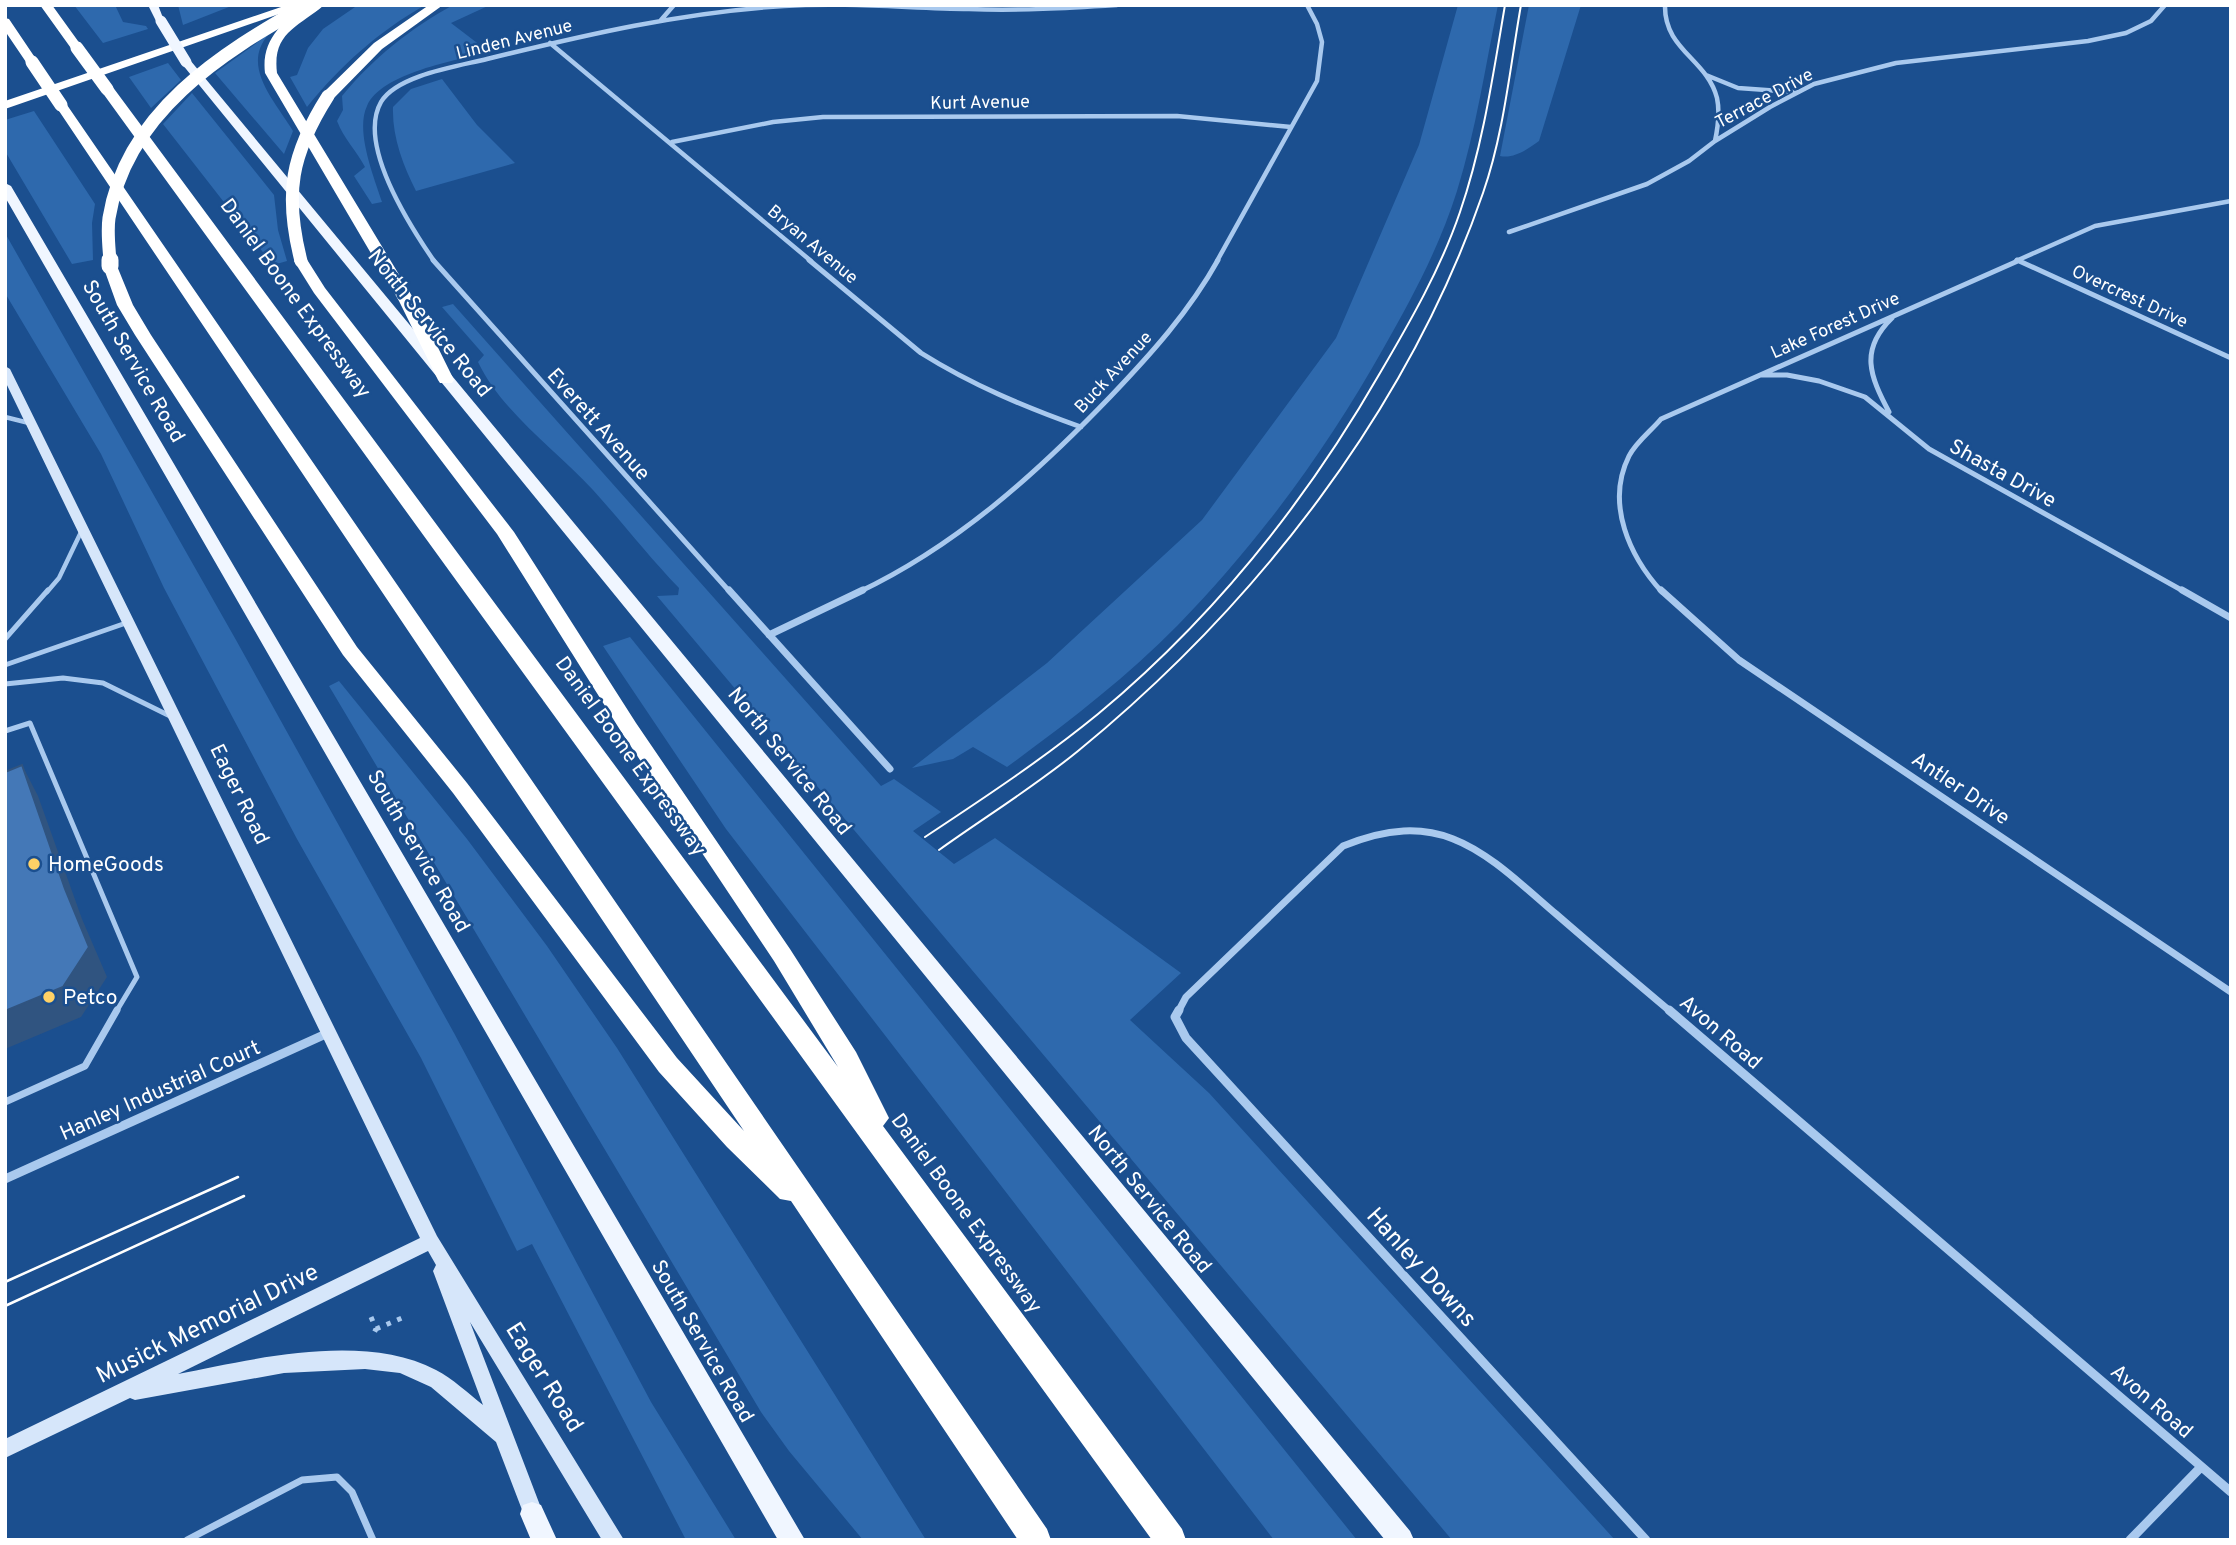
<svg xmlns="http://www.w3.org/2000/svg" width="2236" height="1545" font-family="Overpass,sans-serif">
<rect width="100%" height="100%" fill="#1b4f8f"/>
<!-- green -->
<path fill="#2e69ad" d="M74,5H115L123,22L146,26L148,29L103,43Z
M178,5H234L183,25Z
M358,5H425C378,32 341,65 307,107L290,77L297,75L308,48L323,29Z
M453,5H490L451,23L489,52C457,60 381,73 367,106C355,131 374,177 382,202L372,204L354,176L365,167C356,150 344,139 337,121L343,110L342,96C372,59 411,28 453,5Z
M1458,5H1498C1485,68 1476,130 1457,191C1439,248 1412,298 1383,349C1327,449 1258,543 1178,625C1126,678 1067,723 1007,767L973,747L953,759L912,768L1047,663L1202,520L1336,338L1419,145Z
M1529,5H1581L1539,141C1528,149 1514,159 1500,156Z
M269,34C240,66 275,101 293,131L284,154L215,73Z
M168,63L181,80L151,108L129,77Z
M442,79L477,125L515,163L416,191C403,165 392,137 393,107L411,89Z
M192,93L274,195L278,230L287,261L273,265L163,124Z
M34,111L95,204L92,223L93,260L72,264L5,151V120Z
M5,233L236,640L454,1033L651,1402L736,1540H686L532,1244L517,1251L421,1058L297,839L164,588L101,454L5,293Z
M453,304L881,786L894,779L941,812L913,831L954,864L995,838L1181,973L1130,1020L1209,1093L1615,1540H1452L657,596L678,595L679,588C649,557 622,522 593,490C556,450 501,411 478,362L484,355L442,307Z
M630,637L1357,1540H1274L726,829L603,646Z
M339,681L467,839L547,946L617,1048L926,1540H863L789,1451L761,1412L329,686Z"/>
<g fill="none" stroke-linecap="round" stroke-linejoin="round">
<!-- path -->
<path stroke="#a9c9ee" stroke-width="5" stroke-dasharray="4.5 7" stroke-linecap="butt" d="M371,1317L376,1329L372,1337
M376,1329L402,1318"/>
<!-- lane-far2 -->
<path stroke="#a9c9ee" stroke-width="4.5" d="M5,417L29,423
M47,592L59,578L82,530"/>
<!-- lane-far1 -->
<path stroke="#a9c9ee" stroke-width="5" d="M5,639L48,590
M5,665L126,623
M5,684L63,678L103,683L172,717
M5,731L30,723L137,977L116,1012"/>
<!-- lane -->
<path stroke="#a9c9ee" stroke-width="7" d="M5,1102L85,1066L117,1010
M187,1540L302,1480L337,1477L352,1492L373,1540"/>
<!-- street-far3 -->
<path stroke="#a9c9ee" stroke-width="4.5" d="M1665,5C1664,50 1707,59 1717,98C1720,112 1718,127 1715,141
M661,20L674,5
M550,43L811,261
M1706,75L1738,88L1796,92
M672,142L773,122L823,117L1177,116L1291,127
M1509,232L1647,184L1689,161L1715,141L1770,107L1814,84L1896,63L2088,41L2126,33L2151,21L2165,5
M2017,260L2020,261
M434,261C410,226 357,144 381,102C397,75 459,66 487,59C585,35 683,12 784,6C845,2 907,8 969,9C1018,11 1068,8 1117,5
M1217,261L1317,81L1322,42L1317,24L1307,5
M2016,261L2095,226L2231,201"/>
<!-- street-far2 -->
<path stroke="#a9c9ee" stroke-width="5" d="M433,260L730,592
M809,260L921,353C972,385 1025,407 1081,427
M2017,260L2231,358
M1762,375H1787L1819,381L1865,397L1929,449L2185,592
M1889,412C1870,376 1859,350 1892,318
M859,592C956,546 1036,474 1110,397C1151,354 1189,312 1218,260
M1662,592C1630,557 1605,504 1629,456C1636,442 1651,431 1661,419L2020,260"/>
<!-- street-far1 -->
<path stroke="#a9c9ee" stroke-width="7" d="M729,590L890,769
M1661,590L1739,660L2231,992
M2182,590L2231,618
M769,635L863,590
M1178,1012L1186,997L1343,846C1442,805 1485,853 1556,914C1594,947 1633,980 1671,1012"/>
<!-- street -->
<path stroke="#a9c9ee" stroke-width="9" d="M1179,1010L1175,1017L1186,1038L1646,1540
M1669,1010L2231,1492
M5,1179L328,1033
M2130,1540L2201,1467"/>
<!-- secondary -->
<path fill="#d6e6fa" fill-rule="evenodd" d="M5,366L10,369L437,1236L624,1540H602L470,1322L546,1521L543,1528L536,1531L529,1528L496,1442L431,1387L400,1373L365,1369L284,1373L135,1400L130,1398L5,1458V1439L420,1238L5,381ZM428,1251L436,1265L433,1271L483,1405C468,1393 453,1379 436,1370C363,1332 254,1359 178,1374Z"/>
<!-- primary -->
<path fill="#f0f6ff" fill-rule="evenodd" d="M148,5H158L165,23H157Z
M182,60H190L1410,1531L1414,1540H1385L182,64Z
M5,183L11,186L805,1540H778L5,197Z
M532,1502L541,1505L557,1540H531L520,1514L523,1505Z"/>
<!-- highway -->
<path fill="#fff" fill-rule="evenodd" d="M40,5H52L83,48L81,51H73Z
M287,5H305L5,109V101Z
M309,5H324C299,27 272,32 277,73L415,301L454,380L452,383H440L438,380L399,301L265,73C261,41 282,20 309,5Z
M429,5H443L382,49L333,99H323V93L374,43Z
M5,18L9,19L38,62L36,65H28L26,62L5,31Z
M107,85L112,86L838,1067L774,961L622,733L497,534L314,293L294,261L296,258H306L325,288L514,532L636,723L790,949L856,1052L889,1118L883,1126L1182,1529L1186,1540H1152L102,92V86Z
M61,101L67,105L1047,1529L1051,1540H1018L791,1201L780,1199L727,1147L659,1072L453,793L343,655L135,335L117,305L103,266L105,263L110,262L117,266L133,305L151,335L357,647L467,783L677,1058L744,1131L55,105Z"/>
<!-- tram-far1 -->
<path stroke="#fff" stroke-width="2" d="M925,837C984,798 1043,759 1098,714C1212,619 1306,502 1380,373C1410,322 1441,268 1460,212C1483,145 1493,75 1505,5
M939,850C985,817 1034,787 1078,751C1256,605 1407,412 1483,193C1504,133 1510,67 1521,5"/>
<!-- tram -->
<path stroke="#fff" stroke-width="2.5" d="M5,1282L238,1177
M5,1306L244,1196"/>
<!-- primary-bridge -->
<path stroke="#f0f6ff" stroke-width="11" d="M161,21L186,62"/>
<!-- highway-bridge-far1 -->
<path stroke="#fff" stroke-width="13" d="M77,48L107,89
M32,62L61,105
M110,261C109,247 107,232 109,218C126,113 221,53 307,5
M301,261C284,194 291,154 328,96"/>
<!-- highway-bridge -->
<path stroke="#fff" stroke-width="17" d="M110,260V266"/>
</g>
<!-- shaded-wall -->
<path fill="#305480" d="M22,765L38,796L82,919L107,977L81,1017L5,1049V1011L65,889Z"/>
<!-- building -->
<path fill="#4478b7" stroke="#305480" stroke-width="2" d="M22,765L65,889L89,947L63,987L5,1011V772Z"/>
<!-- markers -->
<g fill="#ffd166" stroke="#1b4f8f" stroke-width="2.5">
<circle cx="34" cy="864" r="7"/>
<circle cx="49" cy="997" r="7"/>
</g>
<g text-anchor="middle" stroke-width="5" stroke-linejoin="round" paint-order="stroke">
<!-- far-street labels -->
<g font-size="18" fill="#fff" stroke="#1b4f8f">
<text transform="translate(514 39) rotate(-14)" y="6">Linden Avenue</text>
<text transform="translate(1764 98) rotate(-28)" y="6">Terrace Drive</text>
<text transform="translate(980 102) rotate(-1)" y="6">Kurt Avenue</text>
<text transform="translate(813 244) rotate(40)" y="6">Bryan Avenue</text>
<text transform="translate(2130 296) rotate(25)" y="6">Overcrest Drive</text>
<text transform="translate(1835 325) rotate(-24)" y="6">Lake Forest Drive</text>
<text transform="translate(1113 372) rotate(-47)" y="6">Buck Avenue</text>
</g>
<!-- street labels -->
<g font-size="21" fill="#fff" stroke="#1b4f8f">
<text transform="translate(296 298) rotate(54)" y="7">Daniel Boone Expressway</text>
<text transform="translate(430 323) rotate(51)" y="7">North Service Road</text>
<text transform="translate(134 361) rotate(60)" y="7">South Service Road</text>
<text transform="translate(599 424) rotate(48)" y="7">Everett Avenue</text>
<text transform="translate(2003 473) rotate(29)" y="7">Shasta Drive</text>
<text transform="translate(631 756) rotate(54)" y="7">Daniel Boone Expressway</text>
<text transform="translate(790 761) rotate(51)" y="7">North Service Road</text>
<text transform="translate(1961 788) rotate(34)" y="7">Antler Drive</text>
<text transform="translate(240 794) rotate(64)" y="7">Eager Road</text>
<text transform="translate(419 851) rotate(60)" y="7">South Service Road</text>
<text transform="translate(1721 1032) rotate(41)" y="7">Avon Road</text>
<text transform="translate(160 1090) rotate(-24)" y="7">Hanley Industrial Court</text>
<text transform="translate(1150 1199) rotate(51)" y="7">North Service Road</text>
<text transform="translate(967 1213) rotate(54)" y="7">Daniel Boone Expressway</text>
<text transform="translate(703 1341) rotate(60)" y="7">South Service Road</text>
<text transform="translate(2152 1401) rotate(41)" y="7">Avon Road</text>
</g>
<!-- poi labels -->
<g font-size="21" fill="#fff" stroke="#1b4f8f" text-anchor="start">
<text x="48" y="871">HomeGoods</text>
<text x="63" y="1004">Petco</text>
</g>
<!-- near-street labels -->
<g font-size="24" fill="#fff" stroke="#1b4f8f">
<text transform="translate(1422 1267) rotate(48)" y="8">Hanley Downs</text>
<text transform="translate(207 1323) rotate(-26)" y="8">Musick Memorial Drive</text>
<text transform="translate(545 1377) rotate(58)" y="8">Eager Road</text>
</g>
</g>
<!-- border -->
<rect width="2236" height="1545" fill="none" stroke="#ffffff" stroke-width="14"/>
</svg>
